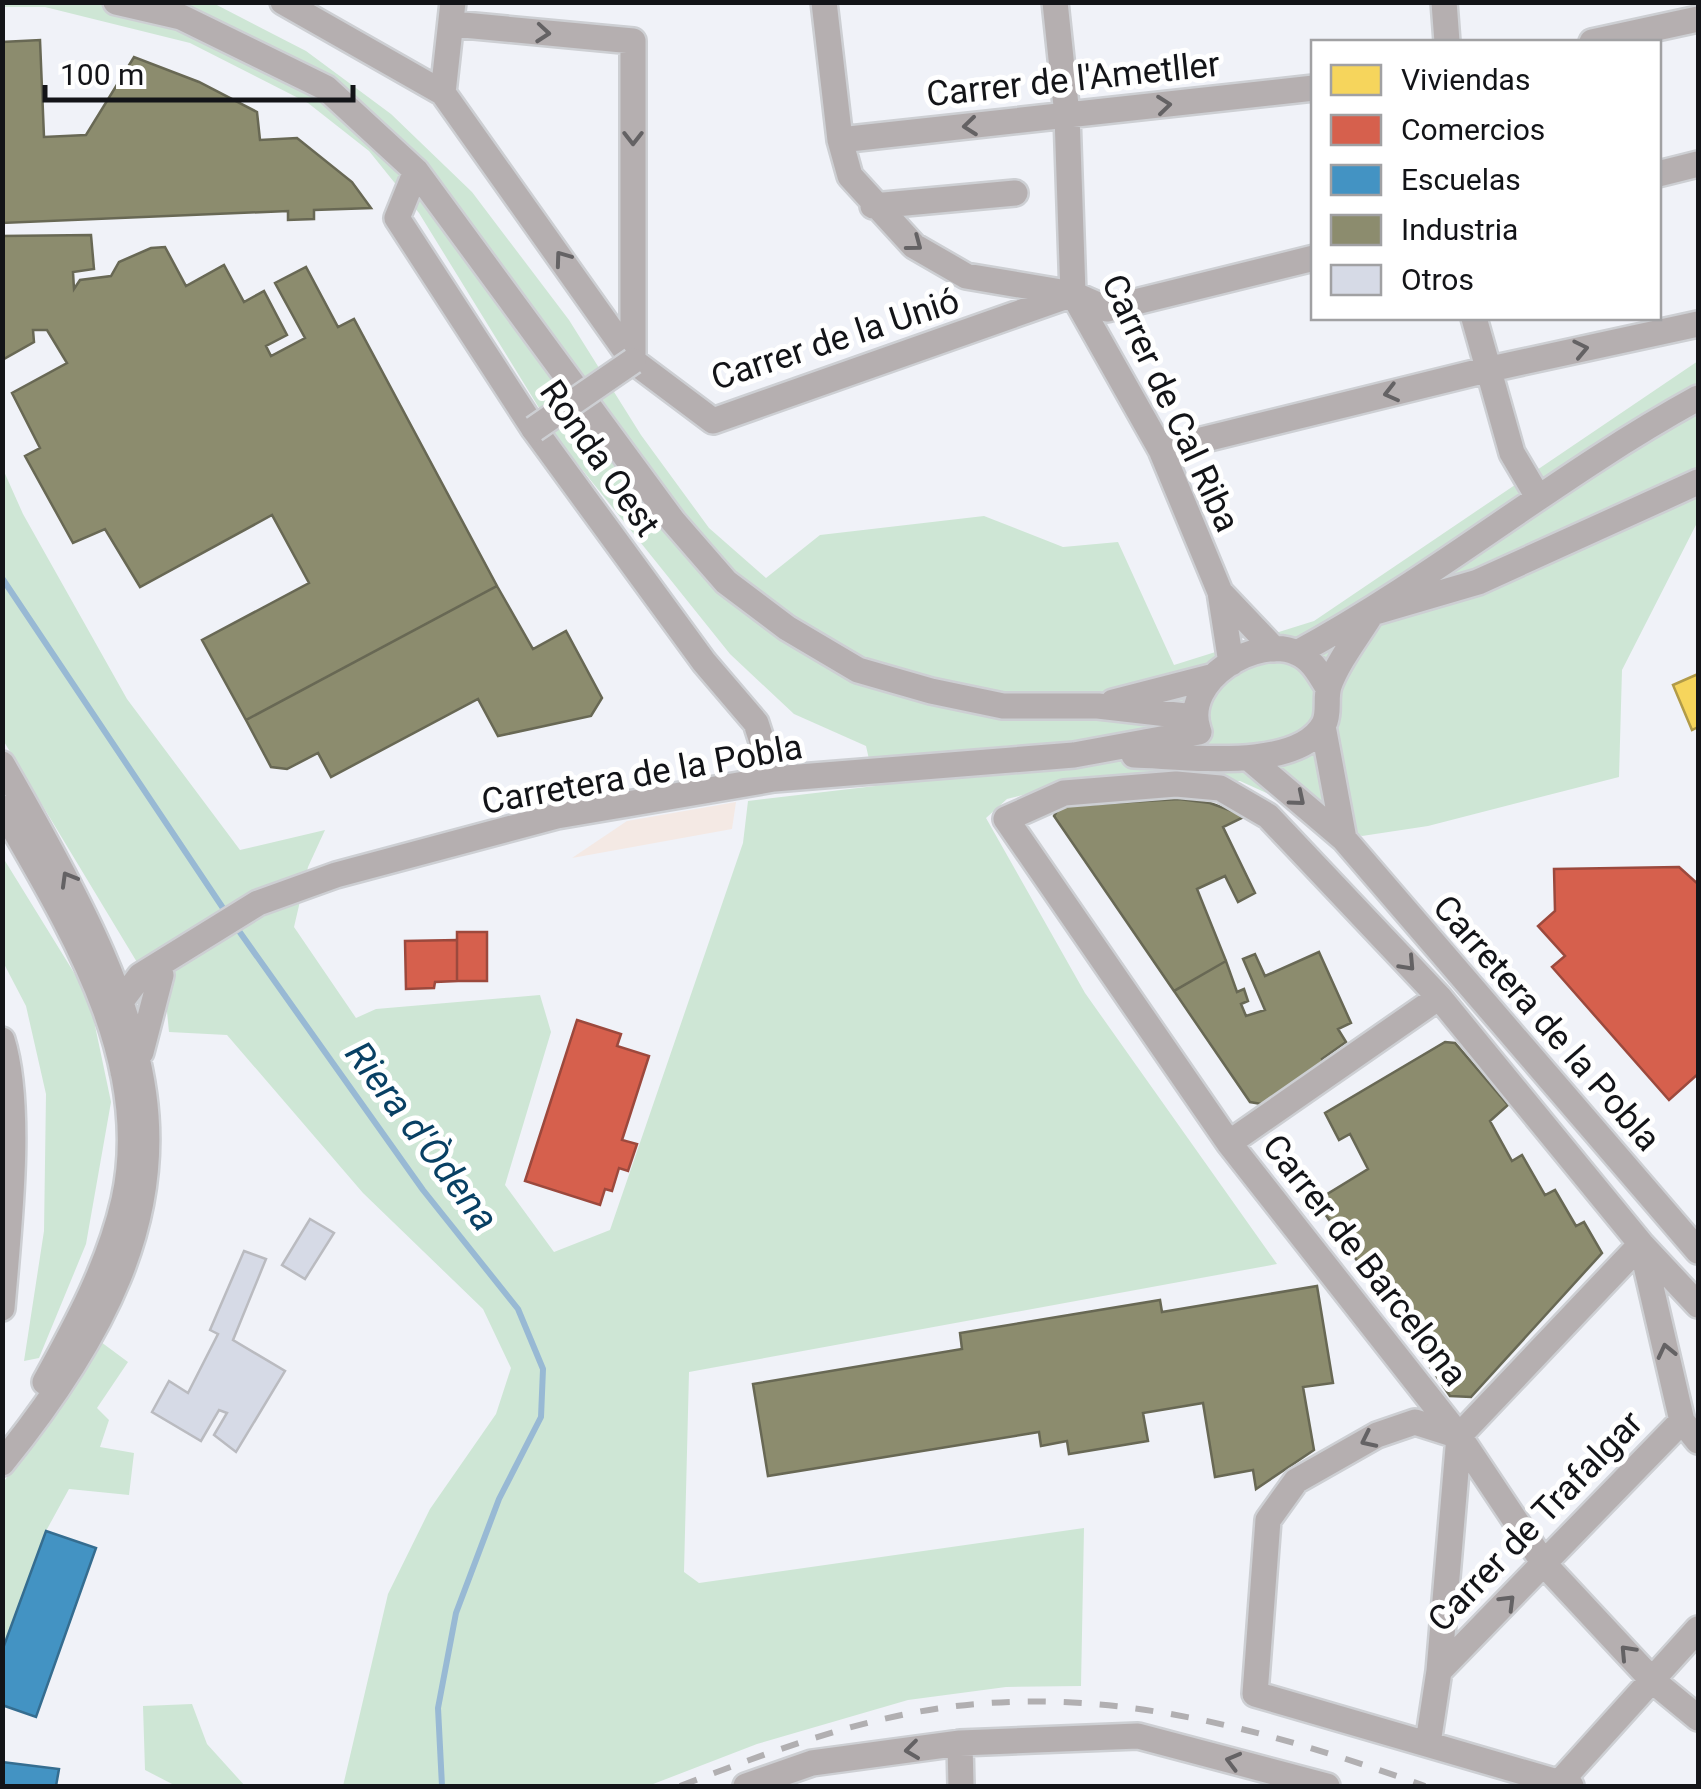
<svg xmlns="http://www.w3.org/2000/svg" width="1701" height="1789" font-family="Roboto,sans-serif">
<rect width="100%" height="100%" fill="#f0f2f8"/>
<!-- commercial -->
<path fill="#f4e9e4" d="M736,802L732,829L572,858L627,821Z"/>
<!-- green -->
<path fill="#cee6d5" d="M3,3H213L306,51L391,114L472,192L569,320L641,435L709,528L766,578L820,535L984,516L1063,547L1118,542L1174,665L1314,621L1698,361V521L1622,670L1619,777L1428,826L1362,836L1240,781L1065,784L1007,799L986,818L1085,993L1277,1264L689,1372L684,1572L699,1583L1084,1528L1081,1686L1006,1687L908,1700L757,1744L648,1786H343L388,1594L430,1509L496,1414L511,1368L483,1309L363,1193L227,1035L169,1032L167,1012L3,740L2,467L23,514L127,699L240,850L325,830L308,867L294,927L356,1018L376,1009L540,995L551,1032L505,1185L554,1252L610,1230L743,843L748,801L875,786L866,746L794,714L730,654L560,442L419,213L369,151L308,103L190,43L45,7H3Z
M2,856L89,997L111,1102L86,1244L39,1358L24,1361L44,1231L46,1094L26,1006L3,962Z
M101,1342L128,1362L97,1408L109,1420L100,1447L134,1453L129,1495L69,1489L46,1531L3,1651V1483Z
M192,1704L207,1744L245,1786H176L145,1770L143,1706Z"/>
<!-- homes -->
<path fill="#f6d55c" stroke="#b29b48" stroke-width="2.5" d="M1698,674V727L1692,730L1673,685Z"/>
<!-- shops -->
<path fill="#d6604d" stroke="#9c493d" stroke-width="2.5" d="M1679,867L1698,884V1074L1669,1100L1552,967L1565,956L1538,926L1555,911L1554,869Z
M457,932H487V981H457Z
M457,940V981L435,982L434,988L406,989L405,941Z
M577,1020L621,1034L617,1046L649,1056L622,1140L637,1144L628,1171L619,1168L612,1191L605,1189L600,1205L525,1181Z"/>
<!-- schools -->
<path fill="#4393c3" stroke="#356d90" stroke-width="2.5" d="M46,1531L96,1548L36,1717L2,1705V1651Z
M2,1762L59,1769L56,1786H2Z"/>
<!-- industry -->
<path fill="#8c8c6e" stroke="#686854" stroke-width="2.5" d="M40,40L44,137L86,135L134,57L199,82L257,112L260,140L297,138L352,182L371,208L314,210V219L288,220V211L2,223V42Z
M91,235L94,269L73,272L74,289L80,280L111,276L119,262L151,248L165,247L186,286L224,265L244,302L264,291L287,335L266,346L271,356L305,338L275,283L306,267L338,327L354,319L497,586L246,720L202,640L309,583L272,515L140,587L105,529L73,543L25,456L40,448L12,393L67,363L47,330H33L34,342L2,360V236Z
M497,586L533,649L566,631L602,698L591,716L498,736L478,699L331,777L318,753L287,769L271,767L246,720Z
M1179,799L1210,803L1246,816L1223,827L1255,893L1238,902L1225,876L1197,889L1226,961L1174,991L1054,816L1060,806Z
M1319,952L1351,1023L1338,1029L1346,1042L1322,1059L1327,1070L1267,1105L1250,1102L1174,991L1226,961L1237,992L1244,989L1248,1001L1241,1004L1246,1016L1265,1010L1243,959L1255,954L1265,976Z
M1445,1042L1455,1043L1508,1105L1490,1121L1512,1161L1522,1155L1545,1195L1555,1190L1576,1226L1584,1222L1602,1253L1471,1397L1450,1396L1316,1201L1368,1169L1350,1134L1339,1140L1325,1113Z
M1317,1286L1333,1383L1303,1387L1314,1450L1256,1489L1253,1470L1215,1477L1203,1403L1143,1413L1148,1441L1069,1454L1067,1441L1041,1446L1039,1432L768,1476L753,1384L962,1349L960,1333L1160,1300L1162,1312Z"/>
<g fill="none" stroke-linecap="round" stroke-linejoin="round">
<!-- stream -->
<path stroke="#98b9d4" stroke-width="6" d="M2,578L227,914
M234,924L423,1190L518,1309L543,1369L541,1417L499,1499L456,1613L438,1708L442,1786"/>
</g>
<!-- building -->
<path fill="#d6dae6" stroke="#babbc0" stroke-width="2.5" d="M310,1219L334,1233L305,1279L282,1265Z
M244,1251L266,1259L233,1340L285,1371L236,1452L214,1435L227,1413L219,1410L201,1441L152,1412L169,1381L188,1393L218,1334L210,1330Z"/>
<g fill="none" stroke-linecap="round" stroke-linejoin="round">
<defs>
<path id="minor" d="M116,2L181,17L326,88L416,171L673,521L726,582L787,628L858,670L931,691L1003,706H1098L1194,717
M283,2L443,93L633,361L713,421L1073,294
M824,2L840,140L850,176L914,246L966,276L1073,294L1107,309L1314,258
M1055,2L1067,115L1073,294L1161,450L1220,592L1231,663
M1444,2L1447,42
M453,24L633,41V356
M1592,42L1698,19
M443,93L453,2
M840,140L1314,88
M416,171L397,218L534,429L704,662L756,723L774,779
M1658,174L1698,164
M873,206L1015,193
M1474,318L1512,453L1538,497
M1161,450L1486,370L1698,324
M1220,592L1274,649
M1297,653C1437,577 1559,474 1698,398
M1113,702L1210,677
M1323,726L1344,839
M1198,729C1182,680 1257,634 1297,653C1312,659 1320,675 1328,688
M1134,755C1182,756 1297,773 1324,724C1330,712 1325,699 1329,686C1338,661 1358,636 1372,613L1478,582L1698,482
M1251,760L1344,839L1698,1251
M2,764C164,1046 224,1188 2,1463
M2,808C69,925 155,1059 124,1200C109,1266 77,1324 45,1382
M2,1040C23,1107 8,1235 2,1308
M141,1052L161,975
M123,1072L122,1000L140,976L258,903L336,875L557,816L774,779L1074,755L1199,732
M1229,1143L1439,997
M1641,1244L1682,1421L1698,1441
M1698,1305L1641,1244L1439,997L1268,816L1220,788L1176,784L1064,793L1006,819L1229,1143L1459,1436L1545,1565L1653,1681L1698,1718
M1459,1436L1415,1422L1377,1435L1296,1481L1268,1520L1255,1694L1571,1786
M1459,1436L1641,1244
M1439,1671L1682,1421
M960,1743L961,1786
M1428,1743L1439,1671L1459,1436
M1559,1783L1698,1629
M746,1786L812,1763L960,1743L1138,1736L1327,1786"/>
</defs>
<!-- minor casing -->
<use href="#minor" stroke="#cdcfd3" stroke-width="30"/>
<!-- minor -->
<use href="#minor" stroke="#b5afb0" stroke-width="25"/>
<!-- rail -->
<path stroke="#b1afb1" stroke-width="6" stroke-dasharray="18 18" stroke-linecap="butt" d="M680,1786C751,1759 822,1732 897,1716C1080,1676 1254,1725 1425,1786"/>
<defs>
<path id="minor-bridge" d="M534,429L633,361"/>
</defs>
<!-- minor-bridge casing -->
<use href="#minor-bridge" stroke="#cdcfd3" stroke-width="30" stroke-linecap="butt"/>
<!-- minor-bridge -->
<use href="#minor-bridge" stroke="#b5afb0" stroke-width="25"/>
</g>
<!-- one-way arrows -->
<defs><path id="oneway-chevron" d="M-2-3.5L2.5 0L-2 3.5" fill="none" stroke-width="1.6" stroke-linecap="round" stroke-linejoin="round" transform="scale(2.5)"/></defs>
<g stroke="#646264">
<use href="#oneway-chevron" transform="translate(543 33) rotate(5)"/>
<use href="#oneway-chevron" transform="translate(1164 105) rotate(-6)"/>
<use href="#oneway-chevron" transform="translate(970 126) rotate(174)"/>
<use href="#oneway-chevron" transform="translate(633 138) rotate(90)"/>
<use href="#oneway-chevron" transform="translate(915 244) rotate(37)"/>
<use href="#oneway-chevron" transform="translate(562 258) rotate(-126)"/>
<use href="#oneway-chevron" transform="translate(1581 349) rotate(-12)"/>
<use href="#oneway-chevron" transform="translate(1391 393) rotate(166)"/>
<use href="#oneway-chevron" transform="translate(1298 799) rotate(40)"/>
<use href="#oneway-chevron" transform="translate(68 879) rotate(-120)"/>
<use href="#oneway-chevron" transform="translate(1408 964) rotate(47)"/>
<use href="#oneway-chevron" transform="translate(1666 1351) rotate(-103)"/>
<use href="#oneway-chevron" transform="translate(1368 1440) rotate(154)"/>
<use href="#oneway-chevron" transform="translate(1508 1602) rotate(-45)"/>
<use href="#oneway-chevron" transform="translate(1627 1652) rotate(-133)"/>
<use href="#oneway-chevron" transform="translate(912 1750) rotate(173)"/>
<use href="#oneway-chevron" transform="translate(1233 1761) rotate(-165)"/>
</g>
<g text-anchor="middle" stroke-width="10" stroke-linejoin="round" paint-order="stroke">
<!-- street labels -->
<g font-size="35" fill="#131418" stroke="#fff">
<text transform="translate(1073 79) rotate(-6)" y="12">Carrer de l'Ametller</text>
<text transform="translate(835 339) rotate(-18)" y="12">Carrer de la Unió</text>
<text transform="translate(1171 403) rotate(65)" y="12">Carrer de Cal Riba</text>
<text transform="translate(600 458) rotate(55)" y="12">Ronda Oest</text>
<text transform="translate(642 774) rotate(-10)" y="12">Carretera de la Pobla</text>
<text transform="translate(1547 1023) rotate(49)" y="12">Carretera de la Pobla</text>
<text transform="translate(1365 1260) rotate(52)" y="12">Carrer de Barcelona</text>
<text transform="translate(1535 1521) rotate(-46)" y="12">Carrer de Trafalgar</text>
</g>
<!-- water labels -->
<g font-size="38" font-style="italic" fill="#084064" stroke="#fff">
<text transform="translate(422 1136) rotate(53)" y="13">Riera d'Òdena</text>
</g>
</g>
<!-- border -->
<rect width="1701" height="1789" fill="none" stroke="#131418" stroke-width="10"/>
<!-- legend -->
<rect x="1311" y="40" width="350" height="280" fill="#ffffff" stroke="#a1a1a3" stroke-width="2.5"/>
<rect x="1331" y="65" width="50" height="30" fill="#f6d55c" stroke="#a1a1a3" stroke-width="2.5"/>
<text x="1401" y="90" font-size="30" fill="#131418">Viviendas</text>
<rect x="1331" y="115" width="50" height="30" fill="#d6604d" stroke="#a1a1a3" stroke-width="2.5"/>
<text x="1401" y="140" font-size="30" fill="#131418">Comercios</text>
<rect x="1331" y="165" width="50" height="30" fill="#4393c3" stroke="#a1a1a3" stroke-width="2.5"/>
<text x="1401" y="190" font-size="30" fill="#131418">Escuelas</text>
<rect x="1331" y="215" width="50" height="30" fill="#8c8c6e" stroke="#a1a1a3" stroke-width="2.5"/>
<text x="1401" y="240" font-size="30" fill="#131418">Industria</text>
<rect x="1331" y="265" width="50" height="30" fill="#d6dae6" stroke="#a1a1a3" stroke-width="2.5"/>
<text x="1401" y="290" font-size="30" fill="#131418">Otros</text>
<!-- scale -->
<path d="M45 85v15h308v-15" fill="none" stroke="#131418" stroke-width="5"/>
<text x="60" y="85" font-size="30" fill="#131418" stroke="#ffffff" stroke-width="8" paint-order="stroke">100 m</text>
</svg>
